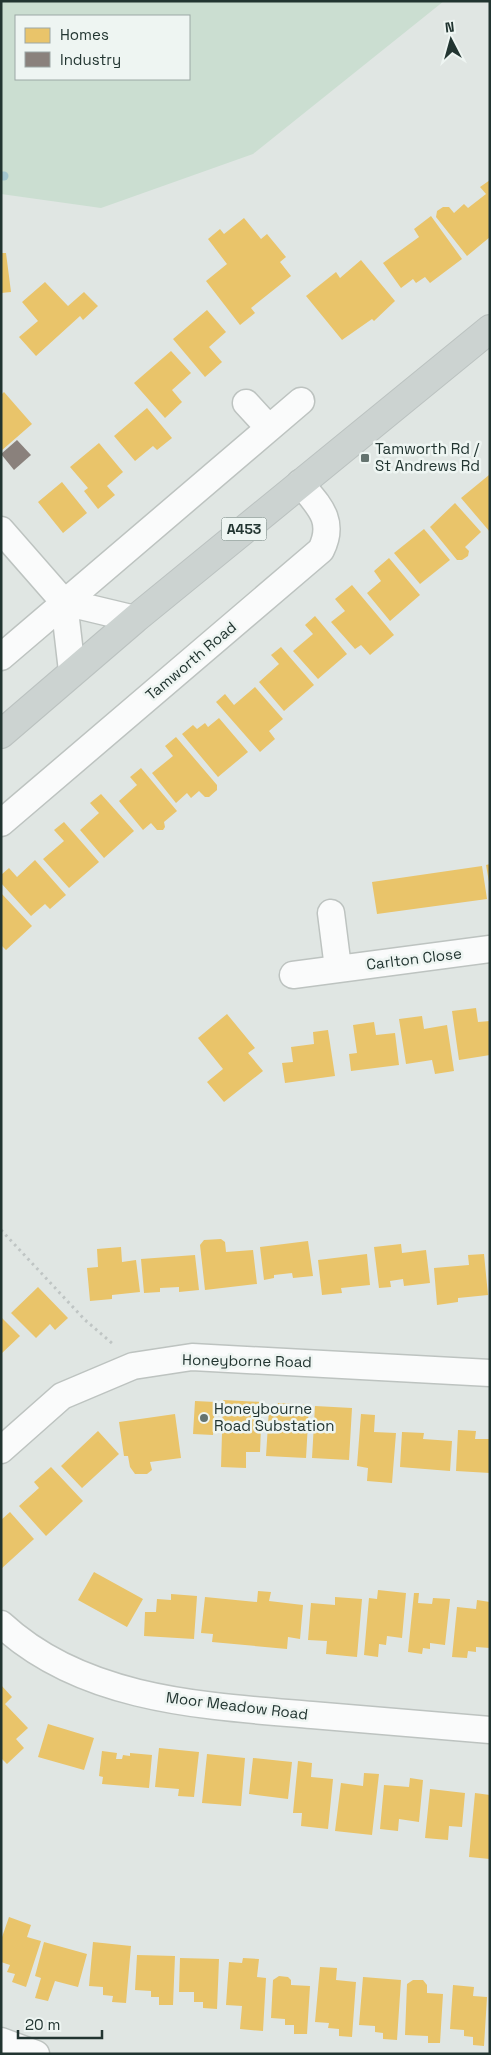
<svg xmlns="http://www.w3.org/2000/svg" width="491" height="2055" font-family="'Space Grotesk',sans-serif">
<rect width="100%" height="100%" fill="#e0e6e3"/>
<!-- green -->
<path fill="#cbded1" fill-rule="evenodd" d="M1,1H444L253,154L101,208L1,194ZM16,16H189V79H16Z"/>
<!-- homes -->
<path fill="#e9c46a" d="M490,180V237L467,256L436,217L437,211L443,207H449L454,213L464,204L468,208L486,194L480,187Z
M431,216L462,259L430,283L425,277L416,283L413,279L401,288L383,263L419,237L414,229Z
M244,218L261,239L267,234L286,257L280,262L291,276L251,308L255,313L240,325L206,281L227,264L208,239L220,229L224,234Z
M1,253H6L11,292L1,293Z
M361,260L395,301L374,321L372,319L342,340L306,296L336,272L340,278Z
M45,282L68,306L84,292L98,306L83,320L80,316L36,356L19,337L38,321L22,302Z
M207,310L226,332L209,347L222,362L205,377L173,339Z
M171,351L191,373L172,390L182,402L165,418L134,383Z
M4,392L32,424L1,451V395Z
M147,408L172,438L157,450L153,446L135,461L114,436Z
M99,443L123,472L107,486L115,495L98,509L84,491L88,488L70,467Z
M489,475L490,476V532L461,498Z
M62,482L87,513L63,533L38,502Z
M455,503L481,532L465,547L469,551L468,556L462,560H457L430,527Z
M424,529L450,560L420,584L394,553Z
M389,558L420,595L390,621L367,593L381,581L374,571Z
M352,585L394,635L370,655L361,645L355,649L331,622L345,611L335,599Z
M315,616L347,654L318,679L293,651L313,634L305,625Z
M281,647L314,685L284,711L259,682L279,664L271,655Z
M255,687L283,719L269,731L275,739L260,752L216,702L225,694L234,705Z
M219,718L248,752L218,777L182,734L193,725L197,729L205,723L208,727Z
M176,737L217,785V790L209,797H205L199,791L191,798L187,793L176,803L152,773L173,756L165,746Z
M141,768L177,811L164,822L165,827L163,830H157L151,823L143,830L119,801L137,785L130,777Z
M101,794L134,831L104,858L80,830L99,813L90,803Z
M64,822L99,862L69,888L43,859L64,841L54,830Z
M35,860L66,895L50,909L45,904L31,916L1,883V875L9,868L17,877Z
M490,864V882H489L486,865Z
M482,866L487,899L377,914L372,882Z
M1,893L32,926L6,950L1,945Z
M476,1008L478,1022L490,1021V1055L459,1060L452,1011Z
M227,1014L255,1048L248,1053L263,1071L224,1102L207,1082L223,1069L198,1038Z
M422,1016L424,1029L447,1025L454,1071L435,1074L432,1060L406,1064L399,1019Z
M374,1022L376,1035L395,1033L399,1065L351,1071L349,1054L357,1053L353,1025Z
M328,1030L335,1076L285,1083L282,1063L293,1062L291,1047L314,1044L313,1032Z
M221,1239L225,1242L226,1252L253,1250L257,1284L205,1290L200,1245L204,1240Z
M308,1241L313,1276L293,1278L292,1273L274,1275V1278L264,1280L260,1247Z
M401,1244L402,1253L426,1250L430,1283L404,1286L403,1279L390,1281L391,1287L379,1288L374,1247Z
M121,1247L122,1262L136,1260L140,1292L112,1295V1299L90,1301L87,1268L98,1267L97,1249Z
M367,1254L370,1285L341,1288L342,1293L322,1295L318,1260Z
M484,1254L488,1295L458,1298V1302L437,1305L434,1268L469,1265L468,1255Z
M195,1255L199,1290L179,1292V1287L160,1288V1292L144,1293L141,1259Z
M38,1287L68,1318L55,1330L50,1324L36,1338L11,1313Z
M1,1317L20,1336L1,1354Z
M223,1400L262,1402L260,1452H246V1468L221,1467Z
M195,1401L215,1402L213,1435L193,1434Z
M278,1403L309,1405L306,1458L266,1456L269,1409H277Z
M315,1406L352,1408L349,1460L312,1458Z
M175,1414L181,1458L150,1462L152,1470L147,1474H135L130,1467L128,1456H124L119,1422Z
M361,1414L375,1415L374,1432L396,1433L392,1483L367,1481L368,1468L357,1466Z
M458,1430L476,1431L475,1439H490V1473L456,1471Z
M98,1431L119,1454L82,1488L61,1466Z
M402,1432L424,1433L423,1439L452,1441L450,1471L400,1467Z
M51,1467L83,1501L46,1536L19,1506L39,1488L34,1482Z
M10,1512L34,1539L1,1569V1520Z
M94,1572L143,1599L127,1627L78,1600Z
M378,1590L406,1593L402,1638L387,1636L386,1645L379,1644L378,1657L364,1655L369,1598L377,1599Z
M258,1591L271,1592L269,1601L303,1605L300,1639L288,1637L287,1649L212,1642L213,1634L201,1633L205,1597L257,1602Z
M414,1593H419L418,1603L432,1604L433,1598L450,1599L445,1645L430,1643V1649L423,1648L422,1654L408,1652Z
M171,1594L197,1596L194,1639L144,1636L145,1612H156L157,1599L171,1600Z
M335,1597L362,1599L357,1657L326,1654L327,1641L308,1640L311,1603L335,1605Z
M477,1600L490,1602V1648L476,1647V1652L468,1651L467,1658L452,1657L457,1607L476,1609Z
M1,1685L12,1697L5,1704L28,1728L16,1739L24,1748L7,1764L1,1758Z
M48,1724L94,1738L84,1770L38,1757Z
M159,1748L199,1752L194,1797L178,1796L179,1789L155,1787Z
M102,1751L117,1753L116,1759H122L123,1755L130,1756V1753L152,1755L149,1788L102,1784L103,1777L99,1776Z
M207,1754L245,1758L241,1806L202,1803Z
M253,1758L292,1762L288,1799L249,1794Z
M298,1761L312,1763L311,1777L333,1779L328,1829L301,1826L302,1813H293Z
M364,1773L379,1774L372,1835L335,1831L341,1783L363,1786Z
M410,1778L423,1780L419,1822L399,1819L398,1831L380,1829L384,1785L409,1787Z
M430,1789L465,1793L462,1827L449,1826L448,1840L425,1838Z
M475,1793L490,1795V1859L469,1857Z
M9,1917L31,1925L27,1937L41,1941L26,1987L12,1982L15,1974L7,1972L10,1965L1,1962V1940Z
M44,1942L87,1954L78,1987L55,1981L48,2001L35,1998L41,1978L35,1976Z
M93,1942L131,1946L126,2003L112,2002L113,1996L103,1995V1987L89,1986Z
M137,1955L175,1956L173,2005H159V1997H151V1991L135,1990Z
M180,1958L219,1959L217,2009L203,2008V2002H194V1992H179Z
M243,1958L259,1959L257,1977L266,1978L263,2031L240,2029L242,2006L226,2005L229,1962L242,1963Z
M320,1967L337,1968L336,1980L356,1982L352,2037L339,2036V2029L328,2028L329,2023L315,2022Z
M279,1976L288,1977L291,1980V1985L310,1986L307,2034H294V2025H285V2019L271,2018L273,1980Z
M363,1977L401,1980L397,2040L383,2039V2033L375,2032V2026L359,2025Z
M413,1980H423L427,1985V1993L443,1994L440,2043H428V2036L405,2035L407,1984Z
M453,1985L474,1987L473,1996L487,1997L484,2046L473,2045V2037L464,2036V2030L450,2029Z"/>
<!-- industry -->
<path fill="#8a817c" d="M17,440L31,455L14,470L1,454Z"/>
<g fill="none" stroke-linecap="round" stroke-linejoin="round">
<!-- stream -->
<path stroke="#a5c7cf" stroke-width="9" d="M1,176H4"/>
<defs>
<path id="minor" d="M246,403L269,428
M1,530L64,602L72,671
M64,602L135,619
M1,657L301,401
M1,823L321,550C336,520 318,505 300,483
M331,913L338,968
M293,975L490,949
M1,1450L62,1396L133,1366L192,1357L490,1373
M1,1624C84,1701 206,1706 312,1715C371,1720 431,1725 490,1730
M1,2041L36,2054"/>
<path id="primary" d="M1,734L135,619L490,329"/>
</defs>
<!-- minor casing -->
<use href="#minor" stroke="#bdc3c0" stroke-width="29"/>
<!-- primary casing -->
<use href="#primary" stroke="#bbc2c0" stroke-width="30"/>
<!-- path -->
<path stroke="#bfc5c4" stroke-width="3" stroke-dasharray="2.5 4" stroke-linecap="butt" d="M1,1230L85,1320L113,1344"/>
<!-- minor -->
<use href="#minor" stroke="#fafbfb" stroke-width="26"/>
<!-- primary -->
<use href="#primary" stroke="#ccd3d1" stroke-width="28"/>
</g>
<!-- markers -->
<g fill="#64736f" stroke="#eef5f2" stroke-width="2">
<rect x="360" y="453" width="10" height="10" rx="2.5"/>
<circle cx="204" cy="1418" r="5"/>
</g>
<g text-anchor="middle" stroke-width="5" stroke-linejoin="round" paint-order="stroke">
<!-- shield labels -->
<rect fill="#eef5f2" stroke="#5f6f6b" stroke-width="1" x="221.5" y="517.5" width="45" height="23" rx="4"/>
<g font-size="14" font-weight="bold" fill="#223531">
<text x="244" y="534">A453</text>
</g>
<!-- poi labels -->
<g font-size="15" fill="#223531" stroke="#eef5f2" text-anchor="start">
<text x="375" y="454">Tamworth Rd /<tspan x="375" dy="17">St Andrews Rd</tspan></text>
<text x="214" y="1414">Honeybourne<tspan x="214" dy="17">Road Substation</tspan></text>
</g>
<!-- street labels -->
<g font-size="15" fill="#223531" stroke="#eef5f2">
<text transform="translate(191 661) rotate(-40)" y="5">Tamworth Road</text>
<text transform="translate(414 959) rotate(-7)" y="5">Carlton Close</text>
<text transform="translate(247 1361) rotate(1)" y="5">Honeyborne Road</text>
<text transform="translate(237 1706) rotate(7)" y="5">Moor Meadow Road</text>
</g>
</g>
<!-- border -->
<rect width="491" height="2055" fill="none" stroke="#223531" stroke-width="5"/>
<!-- legend -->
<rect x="15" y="15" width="175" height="65" fill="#eef5f2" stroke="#9ca8a5"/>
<rect x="25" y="28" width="25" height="15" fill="#e9c46a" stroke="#9ca8a5"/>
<text x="60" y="40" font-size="15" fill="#223531">Homes</text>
<rect x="25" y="52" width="25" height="15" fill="#8a817c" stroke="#9ca8a5"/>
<text x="60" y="65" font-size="15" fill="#223531">Industry</text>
<!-- north arrow -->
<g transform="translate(451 40) rotate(354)" stroke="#eef5f2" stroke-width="4" paint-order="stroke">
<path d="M0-4L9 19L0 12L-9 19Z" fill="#223531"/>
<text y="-8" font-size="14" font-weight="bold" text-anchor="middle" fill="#223531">N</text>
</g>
<!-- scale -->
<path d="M18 2030v8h84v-8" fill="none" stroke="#223531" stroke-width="2.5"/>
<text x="25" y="2030" font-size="15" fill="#223531" stroke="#eef5f2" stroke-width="4" paint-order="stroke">20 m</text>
</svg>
